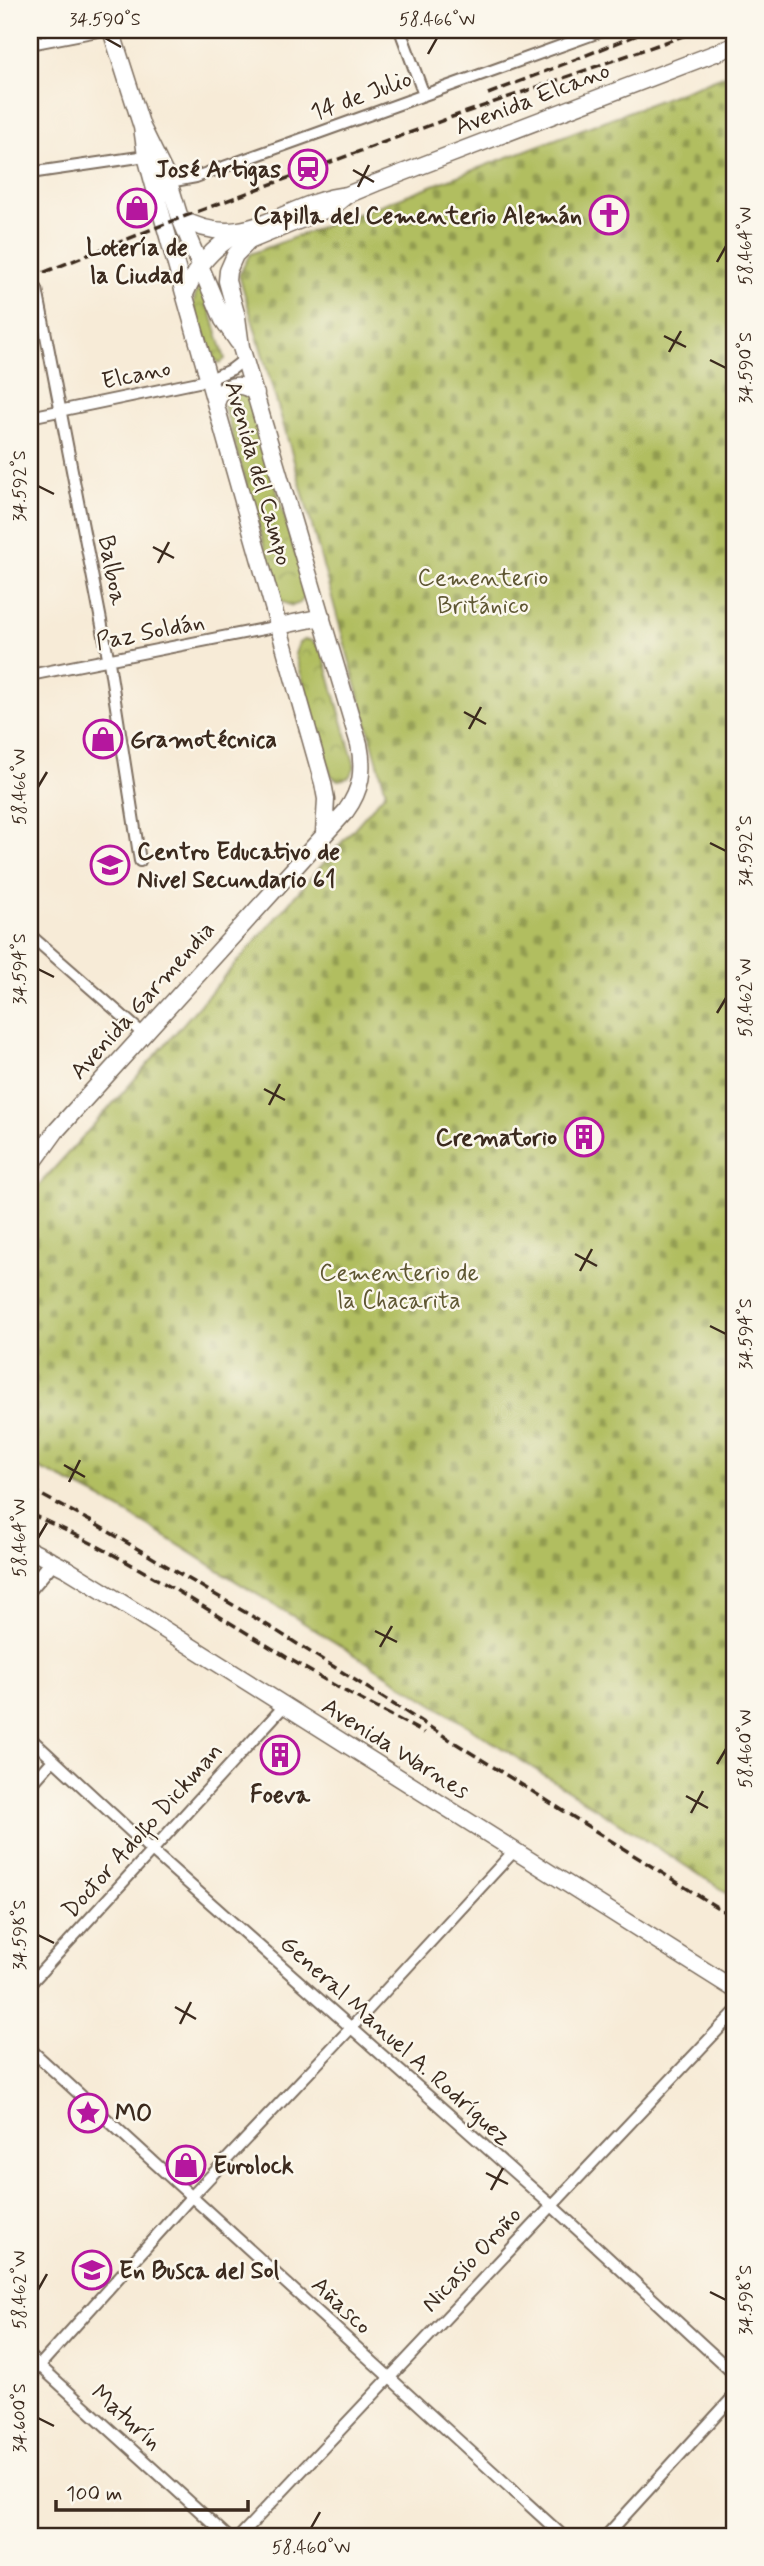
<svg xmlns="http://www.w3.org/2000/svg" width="764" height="2566" font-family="Mynerve,sans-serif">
<defs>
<pattern id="cemetery-stones" width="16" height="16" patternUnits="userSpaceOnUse" patternTransform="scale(1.75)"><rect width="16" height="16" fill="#b1be60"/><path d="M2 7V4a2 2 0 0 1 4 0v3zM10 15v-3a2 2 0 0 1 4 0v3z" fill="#919b4f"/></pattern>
<pattern id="park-crowns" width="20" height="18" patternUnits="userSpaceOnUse" patternTransform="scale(1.75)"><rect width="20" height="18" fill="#b1be60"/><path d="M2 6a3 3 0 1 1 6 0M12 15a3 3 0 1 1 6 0" fill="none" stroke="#919b4f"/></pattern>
</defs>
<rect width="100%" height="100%" fill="#fbf7ec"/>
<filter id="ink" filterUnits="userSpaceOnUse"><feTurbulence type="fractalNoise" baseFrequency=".0143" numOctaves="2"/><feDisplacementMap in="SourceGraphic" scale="14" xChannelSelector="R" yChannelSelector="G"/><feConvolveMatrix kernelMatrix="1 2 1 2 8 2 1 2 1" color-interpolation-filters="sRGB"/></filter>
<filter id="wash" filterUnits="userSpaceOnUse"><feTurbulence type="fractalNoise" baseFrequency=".00686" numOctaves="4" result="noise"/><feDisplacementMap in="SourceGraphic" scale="28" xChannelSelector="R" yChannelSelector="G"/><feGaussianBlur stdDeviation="1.57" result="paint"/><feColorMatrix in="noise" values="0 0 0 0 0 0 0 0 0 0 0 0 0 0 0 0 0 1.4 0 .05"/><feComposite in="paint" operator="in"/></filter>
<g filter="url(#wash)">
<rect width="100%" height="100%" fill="#f7ebd7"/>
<!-- cemetery -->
<path fill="url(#cemetery-stones)" stroke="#76743f" stroke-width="2" d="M734,72V1897C577,1796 420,1694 260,1596C188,1552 107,1495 30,1465V1195L127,1088L386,792L290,447L239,275L250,254Z"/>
<!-- park -->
<path fill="url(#park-crowns)" stroke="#76743f" stroke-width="2" d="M198,286L203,287L225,359L220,363L209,356L193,305Z
M241,394L250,399L307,593L300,603L292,606L280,601L224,406L233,395Z
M304,640H310L321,647L355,766C351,776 349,779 338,780L331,775L295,654L299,643Z"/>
</g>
<g filter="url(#ink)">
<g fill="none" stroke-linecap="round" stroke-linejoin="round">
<defs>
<path id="minor" d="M400,30L424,95
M30,44L103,30
M30,173L146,156
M169,182L196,177L605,30
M30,251L31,258
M37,289L109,662L140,861
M30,417L208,380L232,369L245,359
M30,675L279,626
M30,935L142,1033
M30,1738L152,1851L551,2205L734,2374
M30,1786L53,1760
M30,1984L285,1705
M30,2049L563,2536
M30,2357L227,2536
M30,2376L192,2196L351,2028L515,1850
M240,2536L734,2013
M606,2536L734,2396"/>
<path id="tertiary" d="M30,1588L53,1561"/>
<path id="secondary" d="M111,30L142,127L169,182L180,218L223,320L238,342
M142,127L146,156L163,219L323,783L326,799L324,833
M180,218C246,255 284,202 347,195
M185,294C197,266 212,248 238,233
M216,404C221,384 242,380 256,394
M279,626L322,617
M30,1167L56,1131L346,811C362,789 364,769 359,744L241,347L237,317L227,281L228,271L235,255L249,241L332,207L347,195L376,183L734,46
M30,1550L67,1569L119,1601L734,1989"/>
</defs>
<!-- minor casing -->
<use href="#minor" stroke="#7d6e5f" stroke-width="14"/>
<!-- tertiary casing -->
<use href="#tertiary" stroke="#7d6e5f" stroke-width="18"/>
<!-- secondary casing -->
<use href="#secondary" stroke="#7d6e5f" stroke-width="19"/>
<!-- minor -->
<use href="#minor" stroke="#fff" stroke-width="10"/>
<!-- tertiary -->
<use href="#tertiary" stroke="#fff" stroke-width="14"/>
<!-- secondary -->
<use href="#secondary" stroke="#fff" stroke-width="16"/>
<!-- rail -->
<path stroke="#3b2a1e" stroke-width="3.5" stroke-dasharray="10 5" stroke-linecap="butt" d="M488,94L650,30
M30,278L180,218L452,117L700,30
M30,1489L92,1522L272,1628L734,1918
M30,1514C132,1558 224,1621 320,1677C354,1697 389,1714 424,1733"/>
</g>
</g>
<!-- ticks -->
<path fill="none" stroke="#3b2a1e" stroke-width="2.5" d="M105,38L121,47M428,54L437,38M353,170L374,182M358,187L369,165M717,262L726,246M664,336L686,347M669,352L681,331M710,360L726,368M38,486L54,494M153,547L174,558M158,563L169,542M464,712L486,724M469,729L481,707M38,787L47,772M710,843L726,851M38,969L54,977M717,1013L726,998M264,1089L285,1100M269,1105L280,1084M575,1254L597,1266M580,1271L592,1249M710,1326L726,1334M64,1465L85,1477M69,1482L80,1460M38,1538L47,1523M375,1631L397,1642M380,1647L392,1626M717,1764L726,1749M686,1796L708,1808M691,1813L703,1791M38,1935L54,1943M175,2007L196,2019M180,2024L191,2002M486,2173L508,2184M491,2190L503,2168M38,2290L47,2274M710,2292L726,2300M38,2418L54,2426M311,2528L320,2512"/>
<!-- icons -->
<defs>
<symbol id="station-ring" viewBox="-11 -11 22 22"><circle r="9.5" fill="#fbf7ec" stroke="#b5179e" stroke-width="1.5"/><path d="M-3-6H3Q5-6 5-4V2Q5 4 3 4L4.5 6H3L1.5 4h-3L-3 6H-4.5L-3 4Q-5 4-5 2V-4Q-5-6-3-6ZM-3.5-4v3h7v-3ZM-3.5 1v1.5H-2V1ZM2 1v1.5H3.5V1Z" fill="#b5179e"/></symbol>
<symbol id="shop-ring" viewBox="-11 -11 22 22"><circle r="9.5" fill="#fbf7ec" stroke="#b5179e" stroke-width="1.5"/><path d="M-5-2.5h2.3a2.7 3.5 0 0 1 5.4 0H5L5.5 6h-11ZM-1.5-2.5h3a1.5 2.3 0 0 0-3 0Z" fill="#b5179e"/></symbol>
<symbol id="church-ring" viewBox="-11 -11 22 22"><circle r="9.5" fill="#fbf7ec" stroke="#b5179e" stroke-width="1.5"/><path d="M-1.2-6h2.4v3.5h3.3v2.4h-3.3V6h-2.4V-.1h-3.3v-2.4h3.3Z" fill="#b5179e"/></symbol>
<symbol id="school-ring" viewBox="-11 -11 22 22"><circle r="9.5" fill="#fbf7ec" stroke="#b5179e" stroke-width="1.5"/><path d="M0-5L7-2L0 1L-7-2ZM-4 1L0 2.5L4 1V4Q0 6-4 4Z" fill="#b5179e"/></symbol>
<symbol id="building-ring" viewBox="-11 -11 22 22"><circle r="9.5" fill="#fbf7ec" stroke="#b5179e" stroke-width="1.5"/><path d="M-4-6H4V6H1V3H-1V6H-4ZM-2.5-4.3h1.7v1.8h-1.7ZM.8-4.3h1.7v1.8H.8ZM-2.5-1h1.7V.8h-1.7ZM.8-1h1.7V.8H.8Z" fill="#b5179e"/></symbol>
<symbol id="sight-ring" viewBox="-11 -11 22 22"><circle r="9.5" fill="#fbf7ec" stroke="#b5179e" stroke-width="1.5"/><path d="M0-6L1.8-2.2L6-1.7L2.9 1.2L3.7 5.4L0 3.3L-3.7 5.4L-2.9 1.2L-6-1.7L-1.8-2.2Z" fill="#b5179e"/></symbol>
</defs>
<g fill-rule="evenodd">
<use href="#station-ring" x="286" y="147" width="44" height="44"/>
<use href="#shop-ring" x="115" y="186" width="44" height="44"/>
<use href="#church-ring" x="587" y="193" width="44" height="44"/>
<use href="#shop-ring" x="81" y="717" width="44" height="44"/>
<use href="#school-ring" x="88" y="843" width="44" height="44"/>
<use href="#building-ring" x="562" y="1115" width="44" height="44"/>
<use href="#building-ring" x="258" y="1733" width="44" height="44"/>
<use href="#sight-ring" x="66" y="2091" width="44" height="44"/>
<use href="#shop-ring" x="164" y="2143" width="44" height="44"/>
<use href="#school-ring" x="70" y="2248" width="44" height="44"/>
</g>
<g text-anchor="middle" stroke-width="5" stroke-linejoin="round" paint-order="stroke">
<!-- street labels -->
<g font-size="24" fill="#3b2a1e" stroke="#fbf7ec">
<text transform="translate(361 95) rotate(-20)" y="8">14 de Julio</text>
<text transform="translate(532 98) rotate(-21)" y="8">Avenida Elcano</text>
<text transform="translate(136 374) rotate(-12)" y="8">Elcano</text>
<text transform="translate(259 473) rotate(74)" y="8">Avenida del Campo</text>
<text transform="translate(113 570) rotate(79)" y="8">Balboa</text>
<text transform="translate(150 631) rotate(-11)" y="8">Paz Soldán</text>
<text transform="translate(142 1000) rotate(-48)" y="8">Avenida Garmendia</text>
<text transform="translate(396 1748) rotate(32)" y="8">Avenida Warnes</text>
<text transform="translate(142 1830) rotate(-48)" y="8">Doctor Adolfo Dickman</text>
<text transform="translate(396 2040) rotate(42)" y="8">General Manuel A. Rodríguez</text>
<text transform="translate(471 2259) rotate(-47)" y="8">Nicasio Oroño</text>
<text transform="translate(342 2305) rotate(43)" y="8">Añasco</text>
<text transform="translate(127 2417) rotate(42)" y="8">Maturín</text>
</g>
<!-- poi labels -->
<g font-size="24" font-weight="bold" fill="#3b2a1e" stroke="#fbf7ec" text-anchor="start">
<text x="281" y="177" text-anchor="end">José Artigas</text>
<text x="582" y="223" text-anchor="end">Capilla del Cementerio Alemán</text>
<text x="137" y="255" text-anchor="middle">Lotería de<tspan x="137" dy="28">la Ciudad</tspan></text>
<text x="130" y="747">Gramotécnica</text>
<text x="137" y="859">Centro Educativo de<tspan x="137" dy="28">Nivel Secundario 61</tspan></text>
<text x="557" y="1145" text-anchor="end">Crematorio</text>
<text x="280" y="1802" text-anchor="middle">Foeva</text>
<text x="115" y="2121">MO</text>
<text x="213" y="2173">Eurolock</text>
<text x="119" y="2278">En Busca del Sol</text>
</g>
<!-- park labels -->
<g font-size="24" fill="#5e5632" stroke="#fbf7ec">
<text x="483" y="585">Cementerio<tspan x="483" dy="28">Británico</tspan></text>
<text x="399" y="1280">Cementerio de<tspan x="399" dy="28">la Chacarita</tspan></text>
</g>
</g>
<!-- margin -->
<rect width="764" height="2566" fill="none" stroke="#fbf7ec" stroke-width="77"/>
<!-- scale -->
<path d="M56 2500v10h192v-10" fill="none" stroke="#3b2a1e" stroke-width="3.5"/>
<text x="66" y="2500" font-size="21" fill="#3b2a1e" stroke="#fbf7ec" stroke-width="5" paint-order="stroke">100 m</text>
<rect x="38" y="38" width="688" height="2490" fill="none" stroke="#3b2a1e" stroke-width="2.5"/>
<g font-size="18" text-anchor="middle" fill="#3b2a1e">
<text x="105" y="25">34.590°S</text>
<text x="437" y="25">58.466°W</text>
<text transform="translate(745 246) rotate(-90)" y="6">58.464°W</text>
<text transform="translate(745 368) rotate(-90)" y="6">34.590°S</text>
<text transform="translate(19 486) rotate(-90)" y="6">34.592°S</text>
<text transform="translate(19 787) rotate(-90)" y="6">58.466°W</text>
<text transform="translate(745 851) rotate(-90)" y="6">34.592°S</text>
<text transform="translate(19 969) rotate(-90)" y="6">34.594°S</text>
<text transform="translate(745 998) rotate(-90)" y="6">58.462°W</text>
<text transform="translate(745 1334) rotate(-90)" y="6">34.594°S</text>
<text transform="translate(19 1538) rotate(-90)" y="6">58.464°W</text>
<text transform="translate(745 1749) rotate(-90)" y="6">58.460°W</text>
<text transform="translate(19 1935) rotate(-90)" y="6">34.598°S</text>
<text transform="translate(19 2290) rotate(-90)" y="6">58.462°W</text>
<text transform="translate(745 2300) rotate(-90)" y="6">34.598°S</text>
<text transform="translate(19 2418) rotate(-90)" y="6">34.600°S</text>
<text x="311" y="2553">58.460°W</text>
</g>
</svg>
